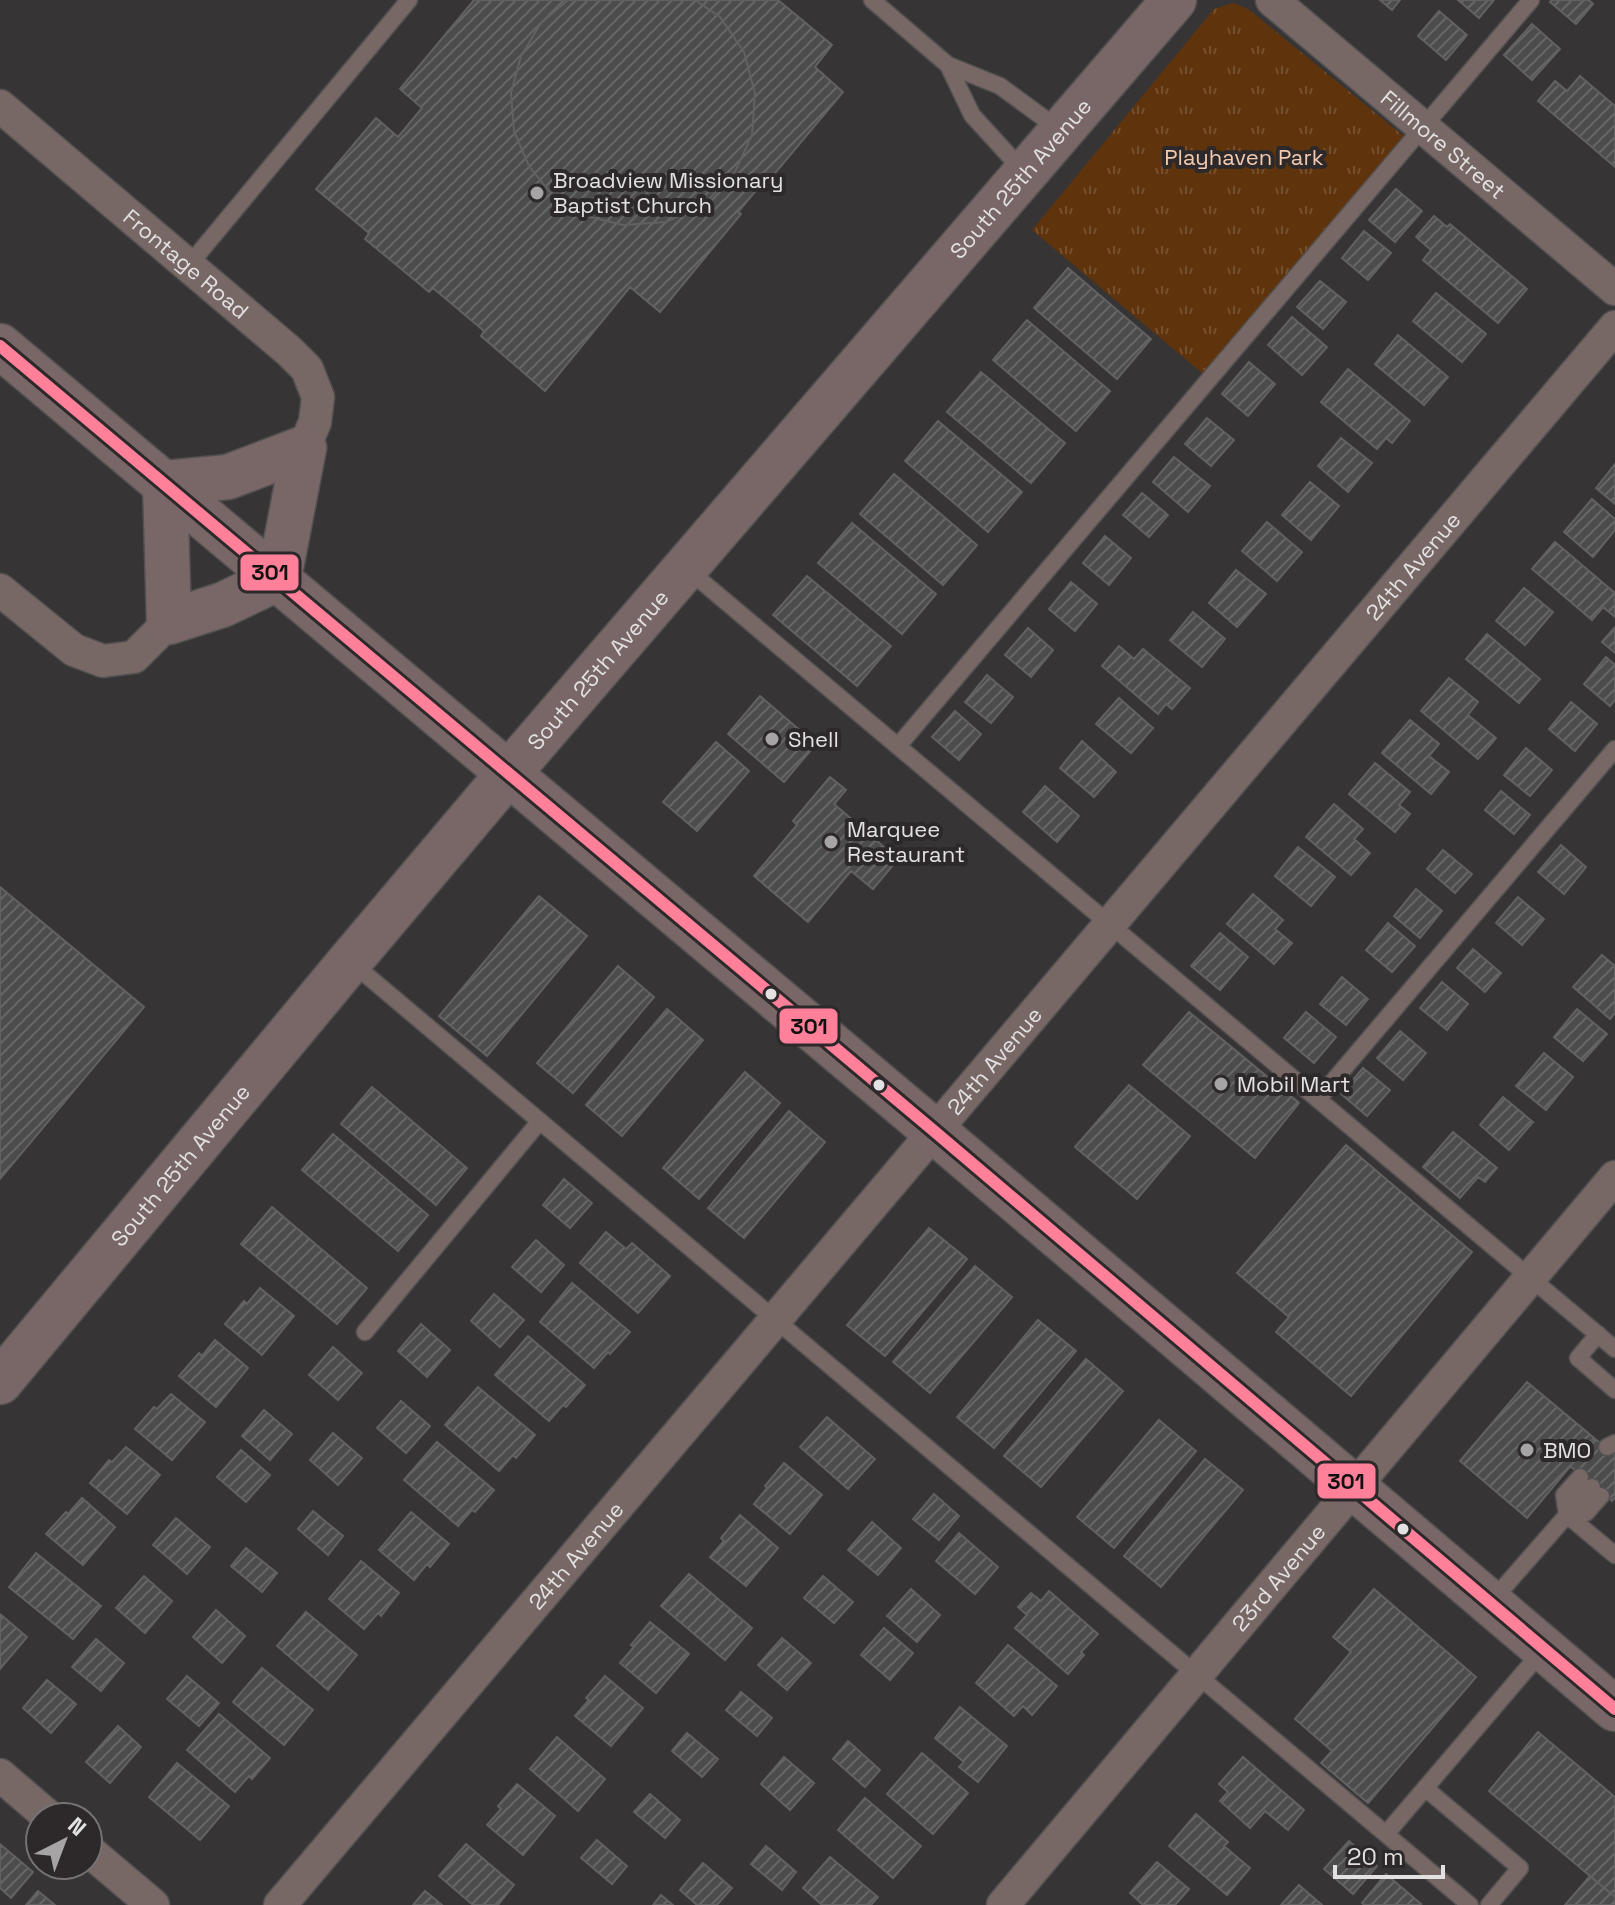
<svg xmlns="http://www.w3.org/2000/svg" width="1615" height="1905" font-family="'Space Grotesk',sans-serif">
<defs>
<pattern id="grass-tufts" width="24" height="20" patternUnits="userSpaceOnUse" patternTransform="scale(2)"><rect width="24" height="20" fill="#5f330b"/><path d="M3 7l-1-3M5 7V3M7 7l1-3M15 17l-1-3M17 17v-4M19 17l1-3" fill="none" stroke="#76502e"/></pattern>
<pattern id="building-hatch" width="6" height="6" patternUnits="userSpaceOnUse" patternTransform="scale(2)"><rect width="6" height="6" fill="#4d4c4d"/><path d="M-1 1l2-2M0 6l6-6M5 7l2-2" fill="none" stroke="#666"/></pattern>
</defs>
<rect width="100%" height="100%" fill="#363435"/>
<!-- grass -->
<path fill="url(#grass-tufts)" d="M1233,3L1248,9L1411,142L1209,379L1032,230L1214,9Z"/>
<!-- building -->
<path fill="url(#building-hatch)" stroke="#626162" stroke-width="2" d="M474,0H778L832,45L815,67L843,92L761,190L758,188L738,212L741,214L660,312L630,287L545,391L481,336L484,331L433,288L429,292L365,239L369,233L316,189L376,118L398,137L422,108L400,89Z
M568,0H695L720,17L744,52L755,93L752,135L734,174L704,204L666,222L623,225L586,216L553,196L529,166L514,131L511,93L521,56L541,23Z
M1380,0H1400L1392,10Z
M1458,0H1494L1479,18Z
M1552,0H1589L1593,4L1576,24L1550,2Z
M1439,11L1467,35L1446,60L1418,36Z
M1532,24L1560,49L1532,80L1504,55Z
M1580,76L1615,106V167L1538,101L1555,81L1567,91Z
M1396,189L1422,211L1395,242L1369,220Z
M1434,216L1447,227L1450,224L1527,289L1498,323L1423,260L1431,250L1416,237Z
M1364,231L1391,253L1368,280L1342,258Z
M1068,268L1151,339L1117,379L1034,308Z
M1320,281L1346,302L1323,329L1297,307Z
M1436,293L1486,334L1462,362L1413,321Z
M1292,317L1327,347L1302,375L1268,345Z
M1027,320L1110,391L1076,431L993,360Z
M1398,335L1448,377L1424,405L1375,364Z
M1249,362L1275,384L1248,416L1222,394Z
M1348,369L1410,421L1392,443L1386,438L1377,449L1321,402Z
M981,372L1065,443L1031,483L947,412Z
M1207,418L1234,440L1211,466L1185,444Z
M938,421L1022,492L988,532L905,461Z
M1341,438L1372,463L1348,492L1318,466Z
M1174,457L1210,486L1188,512L1153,482Z
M1615,464V504L1596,488Z
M894,474L977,545L943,585L860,514Z
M1310,482L1339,506L1311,540L1282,515Z
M1142,493L1168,515L1149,537L1123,515Z
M1592,499L1615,519V530L1593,557L1564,532Z
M1267,522L1302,552L1277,581L1242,551Z
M852,523L936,594L902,634L818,563Z
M1105,536L1131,558L1109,585L1083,563Z
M1555,542L1615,593V617L1603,607L1592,620L1532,569Z
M1236,570L1266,594L1237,627L1209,603Z
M807,576L891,646L857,686L773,615Z
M1071,582L1097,604L1075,631L1049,609Z
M1524,588L1553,612L1525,645L1496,621Z
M1193,612L1225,639L1202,667L1170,640Z
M1615,627V653L1602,642Z
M1028,628L1053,650L1031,677L1005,655Z
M1487,634L1540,679L1519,703L1466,659Z
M1119,646L1134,659L1143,649L1190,688L1172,709L1166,704L1158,714L1102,666Z
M1606,657L1615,665V700L1610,706L1584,684Z
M987,675L1013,697L991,723L965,702Z
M1449,678L1478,702L1468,715L1496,738L1478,759L1421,711Z
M760,696L816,744L784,782L728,734Z
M1119,698L1153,728L1131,753L1096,724Z
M1571,702L1597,724L1575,751L1549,729Z
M955,711L981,734L959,760L932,737Z
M1410,720L1439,744L1429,756L1449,772L1431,794L1382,753Z
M1082,741L1116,772L1094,797L1060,768Z
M716,742L749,771L697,831L663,802Z
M1526,748L1552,770L1530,796L1504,775Z
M1375,763L1410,792L1399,805L1410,814L1395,832L1349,794Z
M830,777L846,790L834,804L898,859L873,889L851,871L808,922L754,876L797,825L793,821Z
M1045,786L1079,816L1057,842L1023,812Z
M1501,791L1530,815L1514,834L1485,810Z
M1334,804L1363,829L1354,839L1370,853L1351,875L1306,837Z
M1561,845L1586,867L1564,894L1538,872Z
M1298,847L1335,877L1311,906L1275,876Z
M1443,850L1472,874L1455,893L1427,869Z
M0,887L144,1007L0,1179Z
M1416,889L1442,911L1420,938L1394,916Z
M1253,894L1283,920L1275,929L1292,943L1274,964L1227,924Z
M539,896L587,936L487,1056L439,1016Z
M1518,897L1544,919L1522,945L1496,923Z
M1388,923L1415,946L1392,972L1366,950Z
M1220,933L1248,957L1220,990L1191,966Z
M1473,949L1501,973L1485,992L1457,968Z
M1602,955L1615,966V1013L1610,1019L1573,987Z
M618,966L654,997L573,1093L537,1063Z
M1342,977L1368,999L1346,1025L1320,1004Z
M1442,982L1468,1004L1447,1030L1420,1008Z
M667,1009L703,1040L622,1136L586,1105Z
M1577,1009L1607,1034L1583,1061L1554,1037Z
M1189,1012L1299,1103L1255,1158L1143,1065Z
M1306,1012L1336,1037L1314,1063L1284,1038Z
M1400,1031L1426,1053L1403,1080L1377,1058Z
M1544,1053L1573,1077L1546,1110L1516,1086Z
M1363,1068L1390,1090L1367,1116L1341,1094Z
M745,1072L780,1103L699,1199L663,1168Z
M1129,1085L1190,1136L1137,1199L1075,1147Z
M372,1087L467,1168L436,1205L341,1124Z
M1503,1097L1533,1122L1509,1150L1480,1125Z
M789,1111L825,1142L744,1238L708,1208Z
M1453,1132L1497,1168L1485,1182L1478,1177L1460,1198L1423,1167Z
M333,1134L428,1215L398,1251L302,1170Z
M1346,1145L1472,1252L1351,1396L1276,1332L1289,1317L1237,1273Z
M564,1179L592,1203L570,1228L543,1205Z
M272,1207L367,1288L337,1324L241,1244Z
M929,1228L967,1259L885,1356L847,1325Z
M606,1232L626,1249L632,1243L670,1276L638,1313L580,1263Z
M536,1240L564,1265L541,1292L512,1267Z
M975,1266L1012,1297L930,1393L893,1362Z
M572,1283L630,1332L610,1354L608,1352L594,1368L540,1322Z
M260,1288L294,1316L262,1355L225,1324L244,1301L247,1304Z
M494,1294L524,1320L500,1347L471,1321Z
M1038,1320L1076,1351L994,1448L957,1417Z
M421,1324L450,1350L427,1377L398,1351Z
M528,1336L585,1385L566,1407L563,1405L549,1421L495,1375Z
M215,1340L248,1368L216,1407L179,1376L199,1353L202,1356Z
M333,1347L362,1373L338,1400L309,1375Z
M1086,1359L1123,1391L1041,1487L1004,1456Z
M1527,1382L1594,1438L1527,1518L1460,1461Z
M478,1387L535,1435L516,1458L513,1455L499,1471L445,1425Z
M171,1394L205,1422L172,1460L135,1429L154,1407L157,1409Z
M401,1401L430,1426L406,1453L377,1428Z
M264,1410L292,1434L270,1460L242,1436Z
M827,1417L875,1459L848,1489L800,1447Z
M1159,1420L1196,1451L1114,1548L1077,1517Z
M333,1433L362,1458L338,1485L310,1460Z
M1594,1438L1615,1455V1497L1612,1501L1570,1466Z
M437,1442L494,1490L475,1512L472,1510L458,1526L404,1480Z
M126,1447L160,1475L127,1514L90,1483L109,1460L112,1462Z
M241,1450L270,1475L246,1502L217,1477Z
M1205,1459L1243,1490L1161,1587L1124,1556Z
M784,1463L822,1495L790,1534L754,1504L767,1488L765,1486Z
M934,1494L959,1516L939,1540L913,1519Z
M82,1498L115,1527L83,1565L46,1534L66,1512L68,1514Z
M313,1511L343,1536L328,1555L298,1529Z
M411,1512L449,1544L430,1567L427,1564L414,1580L379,1550Z
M740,1515L778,1548L746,1586L710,1557L724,1541L721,1538Z
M176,1518L210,1547L187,1574L153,1545Z
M872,1522L901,1548L878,1575L848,1550Z
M959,1533L998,1567L975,1594L936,1561Z
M246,1548L277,1573L262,1592L231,1566Z
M36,1553L101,1606L73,1639L9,1587Z
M361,1561L399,1593L381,1616L378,1613L364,1629L329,1599Z
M689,1574L752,1628L725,1660L661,1606Z
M144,1576L172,1601L145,1633L116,1608Z
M823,1576L853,1602L834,1623L804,1598Z
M911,1589L940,1615L917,1642L887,1616Z
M1374,1589L1476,1677L1368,1803L1321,1763L1332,1751L1295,1719L1351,1652L1333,1637Z
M1049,1591L1098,1634L1081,1652L1084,1655L1068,1674L1015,1628L1027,1615L1018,1607L1031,1593L1041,1601Z
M216,1610L245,1636L222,1663L193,1637Z
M306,1612L357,1655L328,1690L277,1646Z
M0,1614L27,1637L0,1669Z
M650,1622L689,1654L656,1693L620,1663L634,1647L631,1645Z
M884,1628L913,1653L890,1680L861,1655Z
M782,1638L811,1663L787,1690L758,1665Z
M96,1639L124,1663L101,1691L72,1667Z
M1008,1645L1057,1686L1032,1715L1023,1706L1014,1716L976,1683Z
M262,1668L313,1710L284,1745L233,1702Z
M187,1676L219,1703L199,1726L167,1699Z
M605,1676L643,1708L611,1746L575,1716L589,1700L586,1698Z
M47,1680L76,1704L51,1733L23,1708Z
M741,1692L772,1718L757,1736L726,1710Z
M960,1707L1007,1746L978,1782L959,1767L964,1762L935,1738Z
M219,1714L270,1758L252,1779L249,1776L235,1792L187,1750Z
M118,1726L141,1747L110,1783L86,1762Z
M1538,1732L1615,1797V1897L1489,1791Z
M687,1733L718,1759L702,1777L672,1751Z
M557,1737L605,1779L578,1811L530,1769Z
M848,1741L880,1770L865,1787L833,1759Z
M922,1753L968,1793L933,1834L887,1794Z
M784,1757L814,1783L790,1810L761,1784Z
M1243,1757L1304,1810L1288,1830L1265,1811L1250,1828L1220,1801L1228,1792L1219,1784Z
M177,1763L229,1806L200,1840L149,1797Z
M517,1784L555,1816L523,1855L487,1825L501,1809L498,1806Z
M650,1794L680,1820L665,1838L634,1812Z
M865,1798L921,1846L893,1878L838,1830Z
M1196,1814L1228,1842L1224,1846L1250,1868L1227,1895L1169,1846Z
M597,1840L627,1866L612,1884L581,1858Z
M1349,1841L1377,1866L1353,1894L1324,1869Z
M0,1844L33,1872L11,1898L0,1888Z
M466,1844L514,1885L498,1905H473L439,1876Z
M766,1846L796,1872L782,1890L751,1864Z
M830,1857L878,1897L871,1905H822L803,1888Z
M1157,1862L1189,1889L1175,1905H1143L1130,1893Z
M703,1863L732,1888L717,1905H697L680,1890Z
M1386,1874L1421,1904L1419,1905H1364L1362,1903Z
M1590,1876L1615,1897V1905H1565Z
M1299,1885L1322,1905H1281Z
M38,1891L55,1905H26Z
M425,1891L442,1905H413Z
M661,1895L673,1905H653Z"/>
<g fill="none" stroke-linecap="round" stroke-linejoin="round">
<defs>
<path id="service" d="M872,0L948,65L1000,86L1060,130
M948,65L972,115L1025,173
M189,265L409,0
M687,569L1615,1349
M898,746L1531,0
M351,962L1470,1905
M1318,1099L1615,749
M365,1332L540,1121
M1598,1334L1578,1358L1615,1390
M1607,1447L1615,1443
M1567,1515L1564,1495L1580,1477
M1567,1515L1586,1513L1601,1496
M1567,1515L1592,1487
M1491,1602L1567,1515L1615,1555
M1425,1788L1520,1868L1489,1905
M1386,1834L1543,1650"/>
<g id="minor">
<path id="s1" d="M1272,0L1615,289"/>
<path id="s2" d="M0,106L289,351L307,369L318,397L315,422L304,448"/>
<path d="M0,590L74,650L103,661L134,657L169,622"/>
<path d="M0,1775L49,1817"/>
<path d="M88,1850L153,1905"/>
<path id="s3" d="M280,1905L1615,327"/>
<path id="s4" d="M1003,1905L1615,1177"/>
</g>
<g id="secondary">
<path d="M0,346L934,1131L1615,1709"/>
<path d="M165,483L169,622L222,605L279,578"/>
<path d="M165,483L228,477L304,448"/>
<path d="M279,578L304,448"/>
<path id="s5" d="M0,1382L350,961L508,774L1174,0"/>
</g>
</defs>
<!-- service casing -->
<use href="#service" stroke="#525051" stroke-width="19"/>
<!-- minor casing -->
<use href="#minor" stroke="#525051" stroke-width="35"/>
<!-- secondary casing -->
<use href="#secondary" stroke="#525051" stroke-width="47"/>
<!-- service -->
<use href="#service" stroke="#776765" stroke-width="16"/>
<!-- minor -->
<use href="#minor" stroke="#776765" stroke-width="32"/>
<!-- secondary -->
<use href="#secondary" stroke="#796767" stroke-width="44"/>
<defs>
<path id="bus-1" d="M0,346L934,1131L1615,1709"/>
</defs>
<!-- bus-1 casing -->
<use href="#bus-1" stroke="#2d292b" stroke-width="18"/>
<!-- bus-1 -->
<use href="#bus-1" stroke="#ff8098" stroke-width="12"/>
</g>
<!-- markers -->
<g fill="#a6a4a5" stroke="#2d292b" stroke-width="3">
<circle cx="537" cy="193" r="8"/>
<circle cx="772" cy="739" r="8"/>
<circle cx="831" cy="842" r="8"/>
<circle cx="1221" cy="1084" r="8"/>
<circle cx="1527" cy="1450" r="8"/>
</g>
<g fill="#e3e1e1" stroke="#2d292b" stroke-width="3">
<circle cx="771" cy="994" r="7"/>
<circle cx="879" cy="1085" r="7"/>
<circle cx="1403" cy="1529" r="7"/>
</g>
<g text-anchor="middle" stroke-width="8" stroke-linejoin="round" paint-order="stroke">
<!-- street labels -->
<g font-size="22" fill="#e3e1e1" stroke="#2d292b">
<text dy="8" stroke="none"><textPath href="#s1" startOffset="224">Fillmore Street</textPath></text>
<text dy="8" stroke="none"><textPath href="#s5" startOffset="1578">South 25th Avenue</textPath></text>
<text dy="8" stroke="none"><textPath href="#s2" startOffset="244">Frontage Road</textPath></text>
<text dy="8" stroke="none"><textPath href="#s3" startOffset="1754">24th Avenue</textPath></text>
<text dy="8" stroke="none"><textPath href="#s5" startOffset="930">South 25th Avenue</textPath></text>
<text dy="8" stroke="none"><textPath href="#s3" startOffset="1106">24th Avenue</textPath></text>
<text dy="8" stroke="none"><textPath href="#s5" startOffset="282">South 25th Avenue</textPath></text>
<text dy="8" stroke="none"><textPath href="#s3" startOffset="458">24th Avenue</textPath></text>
<text dy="8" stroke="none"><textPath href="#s4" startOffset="428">23rd Avenue</textPath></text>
</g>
<!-- park labels -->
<g font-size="22" fill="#f2caaf" stroke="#2d292b">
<text x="1244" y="165">Playhaven Park</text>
</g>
<!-- poi labels -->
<g font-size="22" fill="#e3e1e1" stroke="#2d292b" text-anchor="start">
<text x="553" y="188">Broadview Missionary<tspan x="553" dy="25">Baptist Church</tspan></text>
<text x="788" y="747">Shell</text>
<text x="847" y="837">Marquee<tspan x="847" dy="25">Restaurant</tspan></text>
<text x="1237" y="1092">Mobil Mart</text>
<text x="1543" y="1458">BMO</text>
</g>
</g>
<g stroke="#2d292b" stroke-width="3">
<rect x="239" y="553" width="61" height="39" rx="8" fill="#ff8098"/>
<rect x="778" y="1007" width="61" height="38" rx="8" fill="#ff8098"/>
<rect x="1316" y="1462" width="61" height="38" rx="8" fill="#ff8098"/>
</g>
<g font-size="22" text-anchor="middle" font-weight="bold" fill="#111">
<text x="270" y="580">301</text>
<text x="809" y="1034">301</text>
<text x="1346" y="1489">301</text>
</g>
<!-- north arrow -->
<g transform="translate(64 1841) rotate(42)"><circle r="38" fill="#2d292b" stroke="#767374" stroke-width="2"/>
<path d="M0-6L14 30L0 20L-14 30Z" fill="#a6a4a5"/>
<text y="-12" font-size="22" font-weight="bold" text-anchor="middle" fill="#e3e1e1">N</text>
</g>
<!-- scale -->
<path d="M1335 1865v12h108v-12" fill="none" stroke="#e3e1e1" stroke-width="4"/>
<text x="1347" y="1865" font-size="24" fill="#e3e1e1" stroke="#2d292b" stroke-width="6" paint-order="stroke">20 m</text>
</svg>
